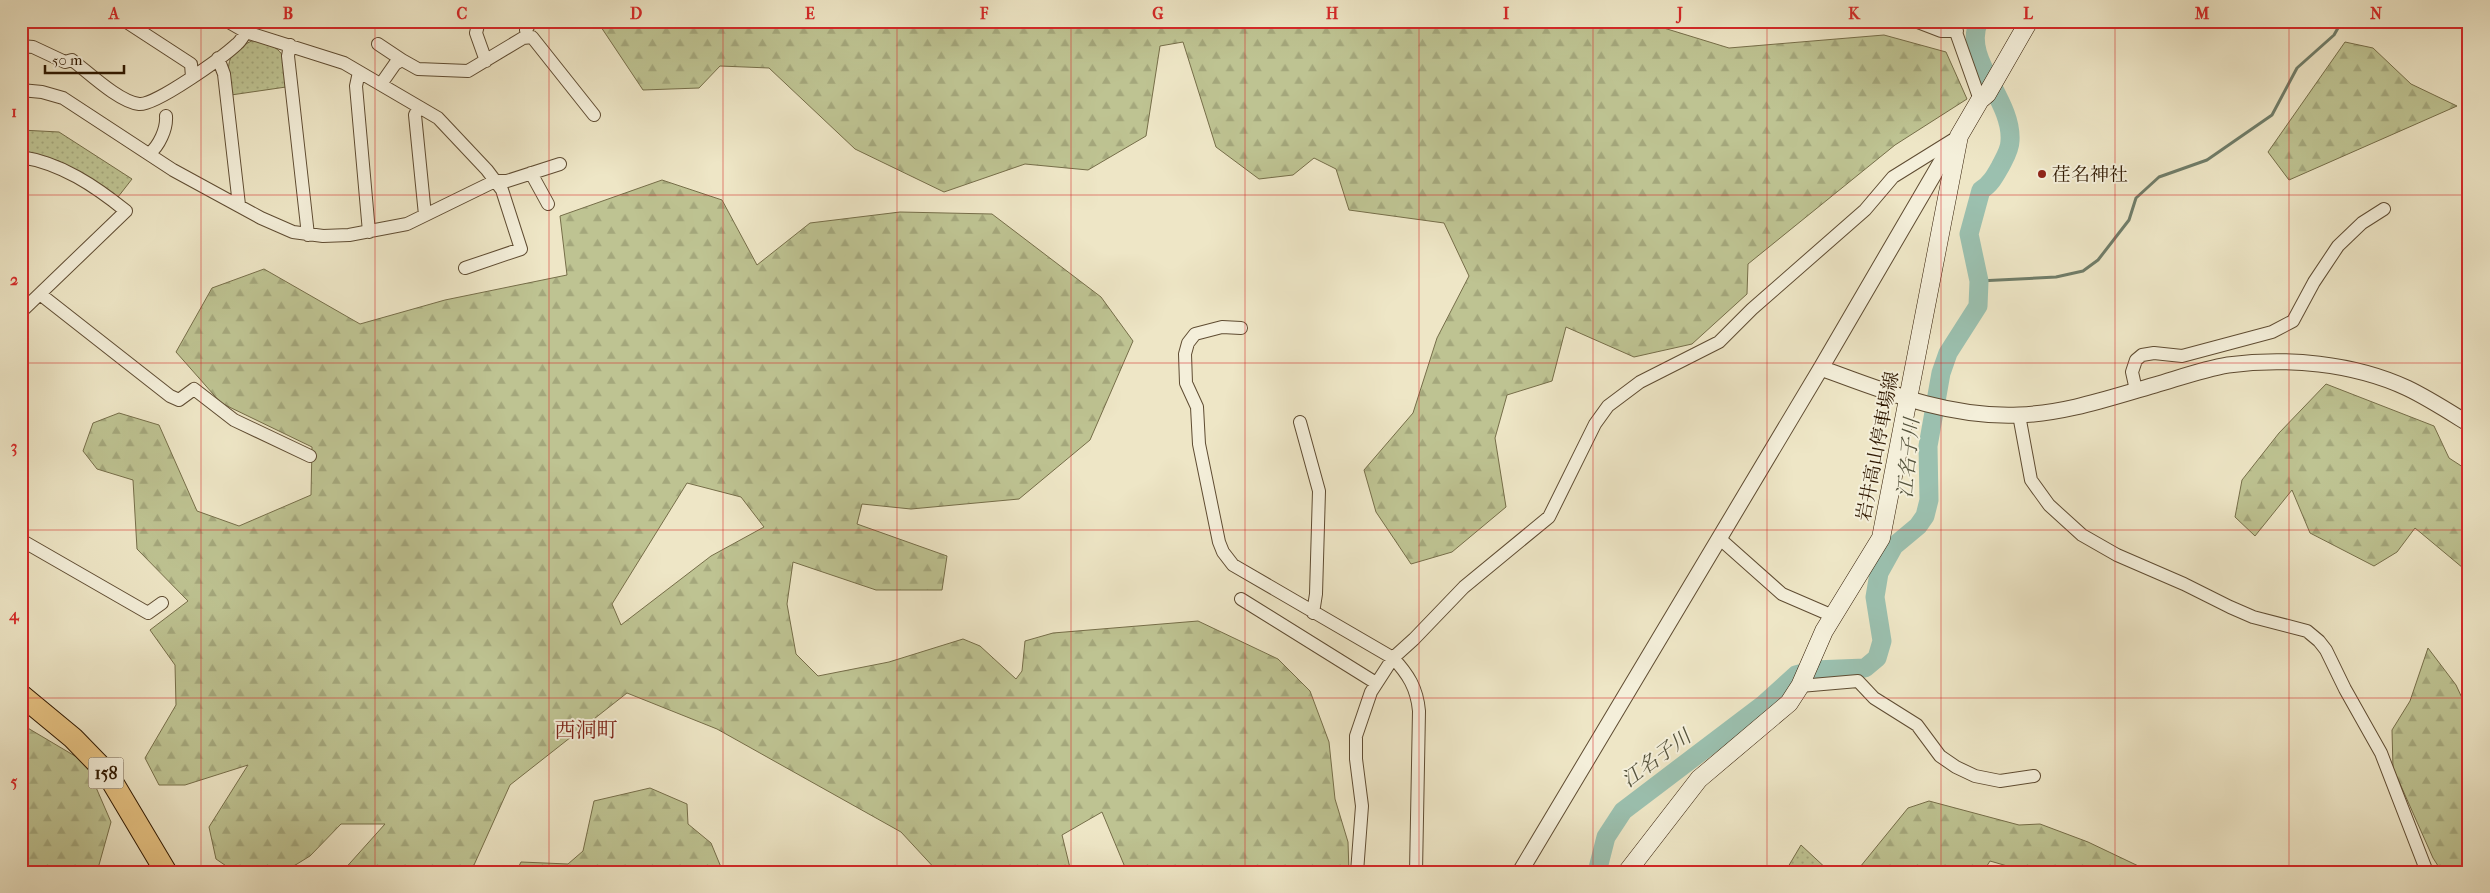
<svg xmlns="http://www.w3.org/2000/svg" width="2490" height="893" font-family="'IM FELL French Canon','Noto Serif JP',serif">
<defs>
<pattern id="grass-dots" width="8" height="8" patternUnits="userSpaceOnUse" patternTransform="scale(1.25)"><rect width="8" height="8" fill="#bec392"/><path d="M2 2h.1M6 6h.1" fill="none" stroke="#a4a77c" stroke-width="1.8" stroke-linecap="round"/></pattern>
<pattern id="forest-firs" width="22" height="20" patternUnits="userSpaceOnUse" patternTransform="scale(1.25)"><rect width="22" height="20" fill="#bec392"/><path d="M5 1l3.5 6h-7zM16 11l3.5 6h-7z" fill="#a4a77c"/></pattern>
</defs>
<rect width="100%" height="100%" fill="#eee6c6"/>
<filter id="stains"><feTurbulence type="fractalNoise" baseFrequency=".004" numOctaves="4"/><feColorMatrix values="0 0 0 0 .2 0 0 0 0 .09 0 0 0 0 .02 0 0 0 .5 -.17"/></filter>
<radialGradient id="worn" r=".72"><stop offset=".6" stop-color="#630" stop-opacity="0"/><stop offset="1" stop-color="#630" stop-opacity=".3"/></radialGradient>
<!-- grass -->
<path fill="url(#grass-dots)" stroke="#766e49" d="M256,40C290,51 282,55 286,87L231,95C230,77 223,61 238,49C245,45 249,41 256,40Z
M21,130L59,132L132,179L118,197L59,161L21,152Z
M1801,845L1830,872H1785Z"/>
<!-- forest -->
<path fill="url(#forest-firs)" stroke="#766e49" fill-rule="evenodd" d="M597,21H1641L1729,48L1884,35L1946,52L1967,99L1895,145L1748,264L1747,294L1692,344L1634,357L1566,327L1552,381L1507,395L1495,438L1506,507L1452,552L1411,564L1376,512L1364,470L1413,413L1437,338L1469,276L1444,223L1349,210L1336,169L1314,158L1293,175L1259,179L1216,147L1183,42L1160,46L1146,136L1088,170L1025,164L944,192L855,149L769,68L720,66L699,88L643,90Z
M2345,42L2373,48L2411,84L2457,106L2289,180L2268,152Z
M662,180L722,200L757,265L810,223L900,212L992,214L1101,297L1133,341L1090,440L1019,499L911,509L862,504L857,524L947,556L942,590H876L793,562L787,604L796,654L818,676L889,662L963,639L980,646L1016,679L1022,671L1025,641L1053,633L1198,621L1278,659L1310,691L1329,742L1335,799L1348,842L1349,872H1127L1102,812L1062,835L1071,872H938L901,832L717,729L627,693L510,785L474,865L460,872H342L385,824H341L310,856L284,872H235L216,859L209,827L248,765L185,785H159L145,758L176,705L175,665L150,630L188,601L137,549L133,480L97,469L83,451L93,423L119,413L159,425L197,511L239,526L311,495L312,447L221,403L176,352L212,288L264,269L360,324L445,300L567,275L560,216ZM687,483L741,497L764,527L711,556L621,625L612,604Z
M2326,384L2434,426L2449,458L2469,471V573L2415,528L2397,552L2374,566L2310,533L2292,490L2255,536L2235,517L2242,480L2279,433Z
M2428,648L2456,685L2469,713V872H2442L2433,858L2393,768L2392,730L2410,701Z
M21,724L85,762L111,822L97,872H21Z
M650,788L687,804L688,824L711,843L723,872H516L521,862L568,864L583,851L594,801Z
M1929,801L2019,825L2040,824L2088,842L2151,872H2028L1990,861L1983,872H1806L1860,867L1908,808Z"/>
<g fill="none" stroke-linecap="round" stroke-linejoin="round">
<!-- stream -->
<path stroke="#707d69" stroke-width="3" d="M1979,281L2056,277L2083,271L2098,260L2129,220L2136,198L2159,177L2207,160L2272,115L2297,68L2334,35L2342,21"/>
<!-- river -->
<path stroke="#9bc0af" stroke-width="19" d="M1597,872L1606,837L1623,811L1764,704L1796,675L1814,670L1865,668L1877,658L1882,641L1875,597L1879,573L1894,546L1918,526L1925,516L1929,500L1928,446L1941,373L1948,353L1978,306L1979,281L1969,234L1981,190C1990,185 1995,176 2000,167C2004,159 2010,150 2010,141C2013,99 1961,59 1979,21"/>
<defs>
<path id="minor" d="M125,21L191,64L192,77
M227,21L246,32L344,63L438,118L487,170L502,190L521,249L465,268
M479,21L476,33L486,61
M1915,21L1941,31H1957
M1952,21L1980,100
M528,37L526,30L531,21
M378,44L402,60
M290,45L288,56L308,235
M21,46L33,47L65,62L72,60C88,72 119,102 139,104C155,106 223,57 237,44C241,41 243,36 246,32
M218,58L224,74L239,205
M359,72L356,86L369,232
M381,84L395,64L402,60L418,69L468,71L523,38L532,37L594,115
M21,90L42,92L63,98L173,170L261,218L293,232L323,236L349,235L407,224L495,181H507L560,164
M419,107L415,115L425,215
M149,154C159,146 167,129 166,116
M21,157C61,163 95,186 126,211L21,312
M531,173L548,204
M40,294L170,396L179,400L194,389L234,420L310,456
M1241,328L1222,327L1195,334L1188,343L1185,354L1186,383L1197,407L1199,444L1219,542L1223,552L1233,565L1393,658C1408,674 1417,688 1419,711L1416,872
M2136,390L2132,372L2136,360L2142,355L2154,353L2182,356L2272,332L2293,321L2314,282L2338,246L2362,223L2384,209
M2019,415L2031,480L2049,505L2082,535L2117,555L2184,584L2230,607L2253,617L2307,631L2319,641L2326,650L2345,689L2381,753L2427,872
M1300,422L1319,491L1316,594L1313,613
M1719,538L1782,594L1833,616
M21,540L148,613L162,603
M1241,599L1376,683
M1800,686L1858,681L1874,698L1917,725L1940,756L1956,767L1975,776L2000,781L2034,776
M1357,872L1362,806L1356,759V736L1371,692L1393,658L1414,639L1464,587L1549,517L1595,424L1608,406L1640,382L1719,342L1752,309L1865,210L1893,177L1959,136"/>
<path id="tertiary" d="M1821,368C1886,392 1949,418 2019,415C2067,413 2109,398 2155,385C2179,378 2204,369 2228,365C2286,357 2353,363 2407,388C2428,398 2448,411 2469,424
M1520,872L1821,368L1944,157L1958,137"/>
<path id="secondary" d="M1627,872L1699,779L1789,703L1800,686L1824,631L1881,538L1959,136L1980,100L1987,94L2029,21"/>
<path id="trunk" d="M21,695L73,738L107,773L166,872"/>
</defs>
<!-- minor casing -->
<use href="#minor" stroke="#5f4c32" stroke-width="14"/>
<!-- tertiary casing -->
<use href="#tertiary" stroke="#5f4c32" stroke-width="17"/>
<!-- secondary casing -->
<use href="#secondary" stroke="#2f1800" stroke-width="19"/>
<!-- trunk casing -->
<use href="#trunk" stroke="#2f1800" stroke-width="23"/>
<!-- minor -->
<use href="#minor" stroke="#f4efda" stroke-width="12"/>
<!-- tertiary -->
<use href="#tertiary" stroke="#f4efda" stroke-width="15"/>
<!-- secondary -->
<use href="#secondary" stroke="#f4efda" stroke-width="18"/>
<!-- trunk -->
<use href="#trunk" stroke="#e7c383" stroke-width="21"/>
</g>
<!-- grid -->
<path fill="none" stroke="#d62828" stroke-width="1" stroke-opacity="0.55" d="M201,21V872M375,21V872M549,21V872M723,21V872M897,21V872M1071,21V872M1245,21V872M1419,21V872M1593,21V872M1767,21V872M1941,21V872M2115,21V872M2289,21V872M21,195H2469M21,363H2469M21,530H2469M21,698H2469"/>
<!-- markers -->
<circle fill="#8f2418" stroke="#f4efda" stroke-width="2" cx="2042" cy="174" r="5"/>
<g text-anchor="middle" stroke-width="4" stroke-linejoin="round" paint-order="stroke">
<!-- shield labels -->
<rect fill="#f4efda" stroke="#6a5841" stroke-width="1" x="88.5" y="757.5" width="35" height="31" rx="4"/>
<g font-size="18" font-weight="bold" fill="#2f1800">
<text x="106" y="779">158</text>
</g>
<!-- poi labels -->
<g font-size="19" fill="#2f1800" stroke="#f4efda" text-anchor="start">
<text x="2052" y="181">荏名神社</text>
</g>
<!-- street labels -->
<g font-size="19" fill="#2f1800" stroke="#f4efda">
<text transform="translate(1877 446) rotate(-79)" y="7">岩井高山停車場線</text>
</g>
<!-- water labels -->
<g font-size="20" font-style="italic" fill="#55533d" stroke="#f4efda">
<text transform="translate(1908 458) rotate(-85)" y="7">江名子川</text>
<text transform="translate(1656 758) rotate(-37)" y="7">江名子川</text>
</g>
<!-- quarter labels -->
<g font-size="21" fill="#7a1f14" stroke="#f4efda">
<text x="586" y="737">西洞町</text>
</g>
</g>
<!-- margin -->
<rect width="2490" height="893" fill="none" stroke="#eee6c6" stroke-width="55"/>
<!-- scale -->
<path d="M45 65v8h79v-8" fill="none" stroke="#2f1800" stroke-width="2.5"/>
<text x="52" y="65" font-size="15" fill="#2f1800" stroke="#f4efda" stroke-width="4" paint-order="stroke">50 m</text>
<rect x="28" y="28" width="2434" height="838" fill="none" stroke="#d62828" stroke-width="2"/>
<g font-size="16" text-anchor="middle" font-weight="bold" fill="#d62828">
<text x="114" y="19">A</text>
<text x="288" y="19">B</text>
<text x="462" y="19">C</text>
<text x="636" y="19">D</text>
<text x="810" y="19">E</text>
<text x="984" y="19">F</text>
<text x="1158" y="19">G</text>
<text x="1332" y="19">H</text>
<text x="1506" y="19">I</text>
<text x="1680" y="19">J</text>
<text x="1854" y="19">K</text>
<text x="2028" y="19">L</text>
<text x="2202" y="19">M</text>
<text x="2376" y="19">N</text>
<text x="14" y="117">1</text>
<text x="14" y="285">2</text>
<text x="14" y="452">3</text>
<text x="14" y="620">4</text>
<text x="14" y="787">5</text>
</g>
<rect width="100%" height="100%" filter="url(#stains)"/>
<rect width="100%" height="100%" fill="url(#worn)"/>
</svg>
